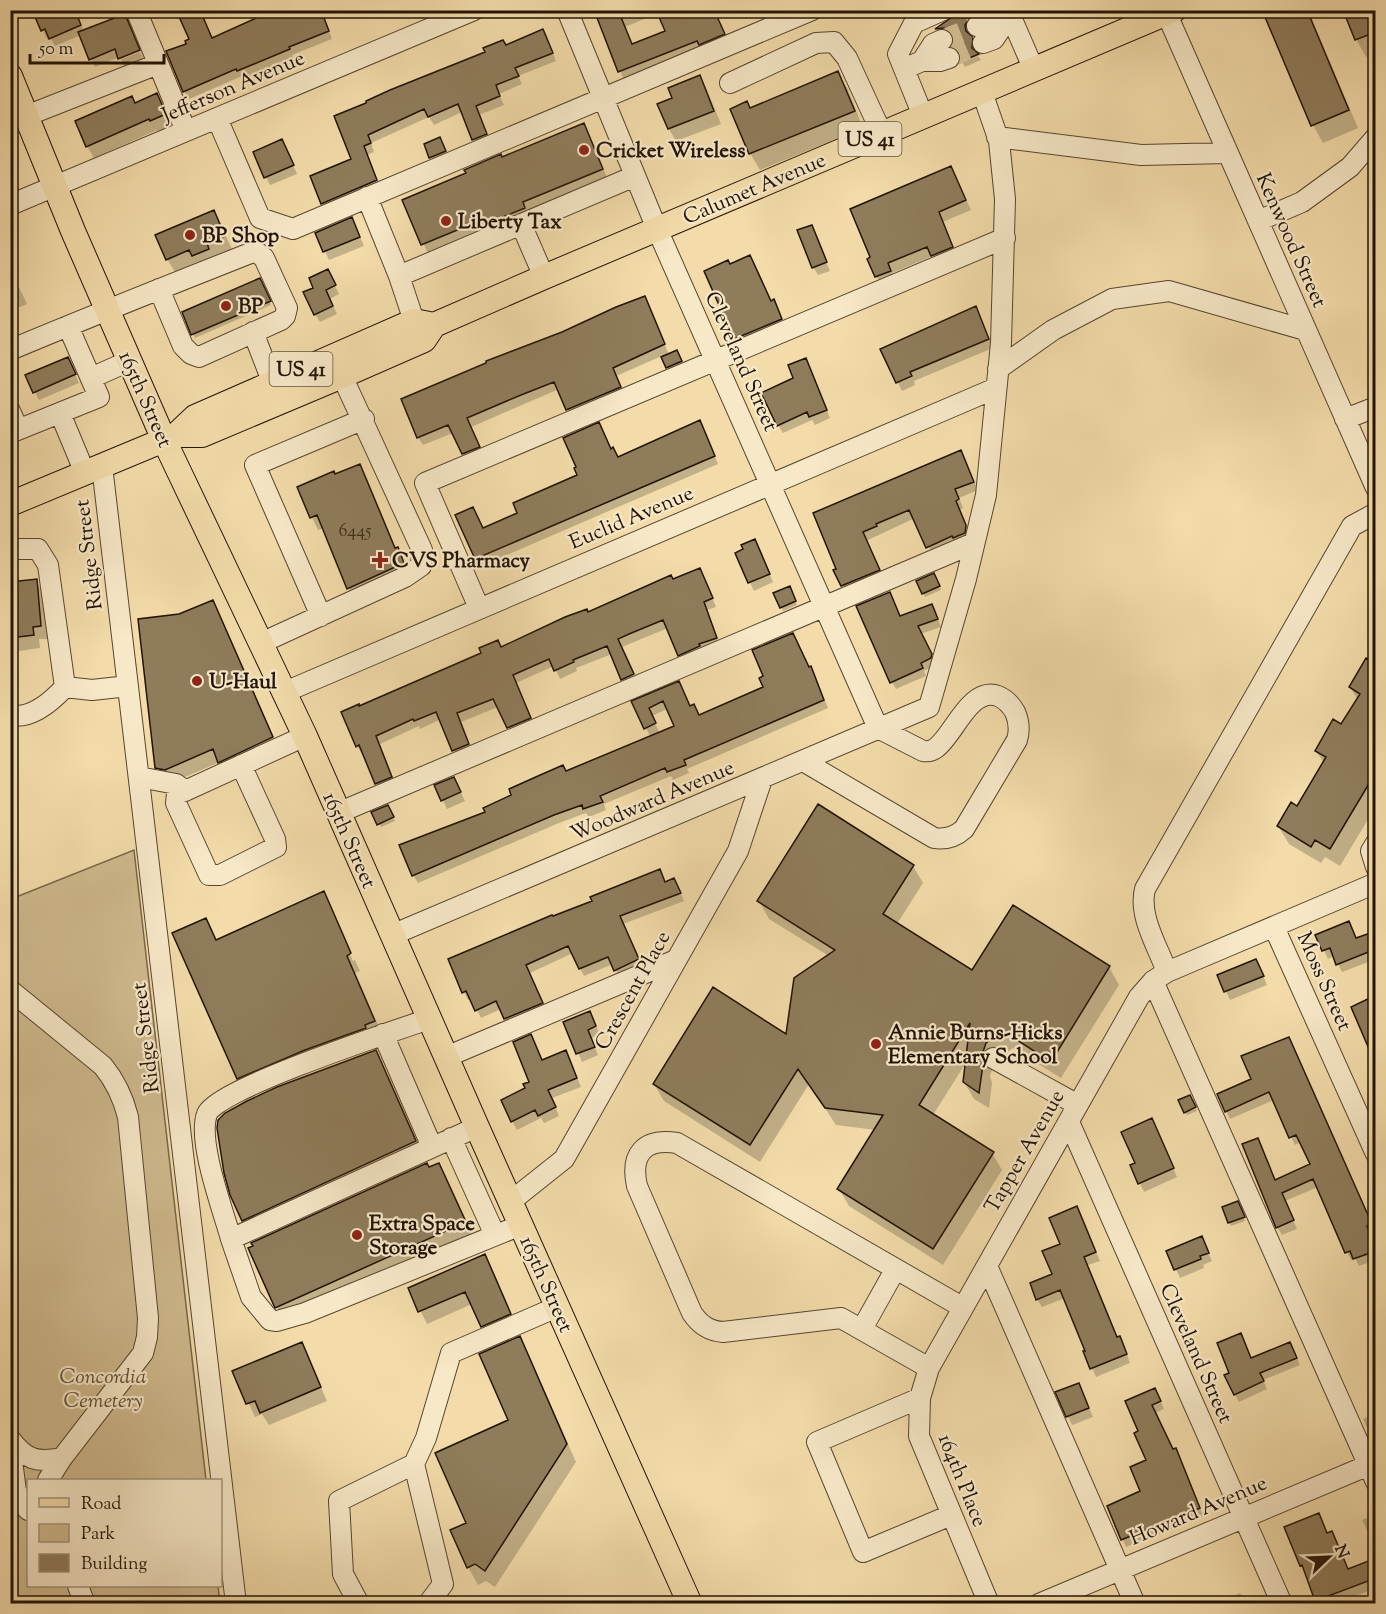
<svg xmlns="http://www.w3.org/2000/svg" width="1386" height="1614" font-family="'Sorts Mill Goudy',serif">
<rect width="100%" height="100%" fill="#f3dcaa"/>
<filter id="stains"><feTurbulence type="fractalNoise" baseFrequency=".00333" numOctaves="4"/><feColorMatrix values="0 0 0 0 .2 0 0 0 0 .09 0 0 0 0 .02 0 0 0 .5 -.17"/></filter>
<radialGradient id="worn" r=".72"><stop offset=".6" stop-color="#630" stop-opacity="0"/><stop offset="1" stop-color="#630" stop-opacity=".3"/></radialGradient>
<!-- green -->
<path fill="#cfba8e" stroke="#78664a" stroke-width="1.5" d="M134,850L206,1480H28V1586H218L220,1603L11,1604V899Z"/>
<!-- shadow -->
<path fill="#0003" fill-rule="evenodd" d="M34,10H74L84,31L111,21L107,10H131L128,14L129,24L139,49L95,67L81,35L55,46L50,37L47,39Z
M321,10L332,39L292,55L293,57L259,72L243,78L242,76L189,99L184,91L188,44L191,40L212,39Z
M595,10H680L721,27L728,42L624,80ZM659,13L667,32L633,46L625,27Z
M956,10H964L973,23L968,31L975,44V52L962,59V62V56L954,46L955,38L948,34H940L937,29L954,18Z
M1264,10H1308L1358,128L1323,143L1313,125Z
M1376,10V53L1366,57L1356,39Z
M547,39L556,61L518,76L522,84L499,94L504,105L479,115L490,143L478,148L462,112L434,125L429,117L371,143L374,152L367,155L381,189L327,211L312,176L353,160L336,117L506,46Z
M140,52L143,58L124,66L121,59Z
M978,56L981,60L965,67L962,62Z
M838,73L848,90L863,128L760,170L750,153V109Z
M700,77L707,90L721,124L676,141L669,129Z
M157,95L172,126L158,132L157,130L94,158L87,146L135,104Z
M584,125L609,182L430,258L404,200Z
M442,143L447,155L433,161L430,157Z
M286,149L297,174L270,185L266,177Z
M951,168L971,210L943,222L957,257L938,265L933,256L892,273L895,280L882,286L876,276Z
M214,212L232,249L213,257L215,262L200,269L197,262L175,272L167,259Z
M811,226L830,271L818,275L813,267Z
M356,227L364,246L329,260L317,234Z
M730,266L771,302L774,301L785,326L739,346L706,271Z
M10,268L27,304L10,311Z
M332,279L339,294L330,299L337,314L320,322L315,314V288Z
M262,284L271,305L195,338L184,313Z
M649,306L669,355H679L683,365L669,371L662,356L616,376L624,396L572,418L559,389L471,427L484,455L468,462L453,433L423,445L418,437Z
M980,316L993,348L914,381L915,385L902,391L882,349Z
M72,367L79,383L39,400L35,392Z
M810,368L830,418L815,425L812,420L783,433L778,425L795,379Z
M704,430L718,464L481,566L457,516L483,530L519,513L579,476L611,450L618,459Z
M965,461L978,490L959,498L963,508L960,510L971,535L933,555L915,518L866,541L883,579L847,594L815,513Z
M359,466L367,479L396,549L410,576L356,601L349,588L324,528L318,530L298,488Z
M759,549L773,582L754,591L737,554Z
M704,578L716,607L707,610L720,646L684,663L668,628L634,642L622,647L637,683L627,687L612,654L576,668L577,671L560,679L554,666L516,683L535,726L513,736L498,707L461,722L473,753L458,758L441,719L420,729L419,726L380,744L396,785L381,792L364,753L362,754L357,746L359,708L501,648L672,581Z
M935,578L941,590L925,597L918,582Z
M36,581L44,594L48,639H39L40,648L19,651L12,638Z
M791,591L797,605L783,611L775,594Z
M212,602L220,615L279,751L227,775L220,762L173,782L164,780L157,767L180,616Z
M936,613L941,627L920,634L935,663L934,666L924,671L926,676L896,689L892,682L900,617Z
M1376,666V806L1340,866L1325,857L1321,863L1289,844L1278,826L1297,808L1324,763L1316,751L1342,726L1358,700L1350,687Z
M815,676L828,708L687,769L689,773L673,780L671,776L604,804L606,810L589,817L586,813L559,823L418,883L413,875L487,813L566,773L651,738L633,702L678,683L690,707L699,716ZM667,709L676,727L660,734L652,716Z
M436,786L458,787L465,801L447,809Z
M388,807L395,821L381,827L373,813Z
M913,866L923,883L897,924L972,972L1109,967L1119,985L1061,1078L1013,1048L995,1061L990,1076L992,1083L989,1108L974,1099L964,1082L967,1061L933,1115L992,1153L1002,1170L943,1265L849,1206L839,1189L876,1130L836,1125L809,1084L760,1162L664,1101L654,1084L788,1036L829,956L769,919L759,901Z
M678,887L684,901L623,924L642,967L620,978L613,964L584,976L573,953L530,973L546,1011L510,1026L501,1009L481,1018L471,998L468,1000L464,992L667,889Z
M323,893L332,909H330L353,961L355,960L360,971L355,973L384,1038L248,1095L238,1078L206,919L217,941Z
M1376,932V959L1342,972L1334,956L1328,959L1317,936L1356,940Z
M1260,969L1267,985L1230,1000L1219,976Z
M590,1013L600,1035L591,1038L598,1055L582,1062L565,1022Z
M1293,1047L1376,1232L1370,1234L1376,1249V1260L1359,1266L1355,1258L1351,1260L1347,1252L1318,1187L1285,1201L1297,1229L1282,1235L1277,1227L1258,1139L1276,1181L1312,1165L1301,1142L1295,1145L1274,1100L1230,1119L1226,1111L1252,1080Z
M375,1052L385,1069L425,1159L253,1237L243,1220Z
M570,1060L581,1087L552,1098L559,1116L544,1123L541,1118L517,1130L512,1121L542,1062Z
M1192,1100L1197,1111L1187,1115L1180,1101Z
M1152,1120L1177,1177L1144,1192L1132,1166L1137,1164Z
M438,1165L472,1236L284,1320L277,1307L428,1169Z
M1239,1206L1245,1221L1231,1226L1224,1208Z
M1081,1216L1100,1261L1088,1265L1118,1339L1124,1346L1130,1363L1096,1377L1085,1352L1087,1351L1065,1298L1042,1307L1037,1299L1054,1275L1062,1245Z
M1202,1238L1212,1261L1203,1265L1204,1268L1180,1278L1168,1252Z
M484,1256L517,1327L489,1339L472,1304L427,1324L410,1289Z
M519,1338L529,1355L576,1462L495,1587L486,1581L478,1585L468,1567V1524L510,1421Z
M1244,1342L1251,1359L1294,1351L1300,1365L1263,1380L1267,1389L1239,1402L1226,1376L1231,1374Z
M301,1343L327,1401L269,1425L262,1414L255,1417L234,1371Z
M1079,1385L1093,1417L1072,1425L1057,1393Z
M1159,1397L1164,1409L1155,1413L1173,1451L1180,1458L1203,1516L1126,1547L1109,1507L1142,1492L1148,1461L1140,1432L1127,1402Z
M1376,1413V1437L1372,1439L1363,1419Z
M1375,1514H1376V1549L1362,1520Z
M1328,1535L1348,1570L1376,1558V1588L1335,1604H1318L1307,1573L1301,1565Z
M1240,1593L1246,1604H1215Z"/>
<!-- building -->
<path fill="#8f7c5b" stroke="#221306" stroke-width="1.5" d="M32,10H75L81,25L49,39L45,29L41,31Z
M176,10H200L212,38L274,10H321L329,31L289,47L290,49L254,64L237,71L236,69L183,92L166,51L186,44L185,41L189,39Z
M594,10H618L632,44L665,31L656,10H714L725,34L699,45L697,41L618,72Z
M1262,10H1307L1349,110L1311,126Z
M1343,10H1376V32L1355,40Z
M955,11H964L971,16L965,25L966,31L973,37L972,48L979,54L960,62V54L952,46L954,41L953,35L944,28L935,29L952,17Z
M125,14L140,50L118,59L115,49L89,60L78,32Z
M543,29L553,53L515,68L519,76L496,85L500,96L476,106L487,134L472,140L458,104L428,117L424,109L368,135L371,143L364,146L377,180L321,204L310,176L351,159L334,116L366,103V101L390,90L485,52L483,48L503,40L506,45Z
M838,71L855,111L749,154L730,109L747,101L750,108Z
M700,75L714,111L668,129L657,104L672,98L668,88Z
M157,93L166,114L150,121L149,119L86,147L75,121L132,96L135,103Z
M584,123L603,169L523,202L525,208L486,224L484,219L421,245L402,200L466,173L464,170L501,154L502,157Z
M440,137L446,151L429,158L424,144Z
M282,139L294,165L264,178L253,152Z
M951,166L966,200L939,212L953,247L931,256L927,247L888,263L891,271L875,277L867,259L870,257L850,209Z
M214,210L225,236L207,243L209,249L192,256L189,250L166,260L155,235Z
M352,217L360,237L323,252L315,233Z
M812,225L827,262L812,268L797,230Z
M750,255L771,301L774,299L782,319L734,339L704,271L728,260L730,264Z
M328,269L336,285L326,290L333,306L314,315L303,292L313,288L309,278Z
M260,278L271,301L191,335L182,312Z
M645,296L665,344L613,368L621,387L566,410L554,382L521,395L467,418L480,447L462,454L448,425L417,438L401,399L486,363V361L562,332L616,307Z
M976,306L989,339L910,372L912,376L896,383L880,349Z
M677,350L682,361L666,368L661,357Z
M68,357L76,374L33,393L25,375Z
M806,358L827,410L809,417L807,412L777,426L761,393L793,378L788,365Z
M700,420L715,456L475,559L455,515L473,507L483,528L517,513L513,503L577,475L574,468L576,467L563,438L599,422L611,449L613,447L618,457Z
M961,450L974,482L955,489L959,499L956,501L966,525L965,533L953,538L952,536L926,548L909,510L876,524L877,526L863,532L880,570L841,586L833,570L836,569L813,513Z
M360,464L395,548L398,547L404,563L347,589L317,515L310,518L297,487L334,471L335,474Z
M755,539L770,574L748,583L735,553L743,549L741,545Z
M700,568L713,598L704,602L717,638L699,644L700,646L678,656L663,620L629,634L618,639L634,674L621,680L607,646L573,660L574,662L554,671L549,659L513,675L531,718L507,728L493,699L457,713L469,744L452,751L436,712L414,721L413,719L376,736L392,777L375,784L359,745L356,747L341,712L359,704V706L481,653L479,648L498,640L501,647L565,617L587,609L588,612L671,575L673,579Z
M934,573L940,586L922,594L916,581Z
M37,579L41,626L33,627L34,635L10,638V582Z
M790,586L796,601L780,608L773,593Z
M890,592L900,616L932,604L938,619L918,626L932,654L931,658L921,663L923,668L890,683L856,606Z
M213,600L273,737L218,763L213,749L165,770L155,768L138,619L179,614Z
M793,633L809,667L811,666L824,700L684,760L686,765L667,772L665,768L600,796L603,802L583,809L582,805L554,815L412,876L399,845L485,812L483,808L511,795L509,789L538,776L563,765L566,771L674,726L663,701L649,708L656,723L644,729L631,701L679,681L690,706L694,704L699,715L763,687L759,678L763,676L752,650Z
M1366,658L1376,664V772L1330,849L1315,840L1311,847L1277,826L1291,802L1297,806L1326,757L1315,751L1333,719L1341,724L1360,694L1349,687Z
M454,777L461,792L441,801L434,785Z
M818,804L914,865L883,914L972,970L1013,905L1110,966L1051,1062L1003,1031L986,1043L981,1058L983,1064L979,1093L963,1082L970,1023L919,1105L994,1152L933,1249L837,1189L883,1115L825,1108L798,1069L750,1145L653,1084L713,987L786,1034L794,978L835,950L757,901Z
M388,805L394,817L377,825L371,812Z
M660,869L665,882L674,878L681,893L620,916L639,959L614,971L608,957L579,969L568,946L526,965L543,1003L504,1019L496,1001L475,1011L466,991L462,993L448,959L552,915L553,916L592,901L590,897Z
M324,891L351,953L347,956L375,1021L365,1025L366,1028L305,1050L237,1079L172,933L206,918L216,940Z
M1349,921L1356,938L1376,931V949L1336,965L1330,948L1322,951L1315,935Z
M1256,959L1264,976L1224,992L1217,975Z
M1376,995V1063H1375L1351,1007Z
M590,1011L596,1026L588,1030L595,1047L576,1054L563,1022Z
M531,1034L542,1060L566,1050L577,1078L548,1090L556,1107L538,1116L535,1110L511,1122L501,1100L525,1088L523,1084L529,1082L513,1042Z
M1289,1037L1372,1224L1367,1226L1376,1251L1353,1259L1350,1251L1345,1253L1313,1179L1282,1193L1294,1220L1276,1228L1242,1144L1258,1138L1275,1180L1310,1164L1296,1135L1289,1138L1269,1092L1225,1112L1217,1094L1251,1079L1241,1056Z
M376,1050L416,1141L242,1221L230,1195L224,1173L217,1128L218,1120L225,1113L247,1101L277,1087Z
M1190,1095L1196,1107L1184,1113L1178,1100Z
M1152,1118L1174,1168L1138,1184L1130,1165L1135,1163L1121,1132Z
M427,1163L429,1167L439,1163L466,1222L275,1308L248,1248L253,1246L251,1243Z
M1238,1201L1245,1217L1228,1223L1222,1207Z
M1077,1206L1096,1252L1084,1257L1117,1337L1120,1336L1127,1354L1090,1369L1083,1351H1085L1060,1290L1036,1300L1030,1283L1052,1274L1042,1251L1060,1244L1049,1218Z
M1202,1236L1209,1253L1200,1256L1201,1259L1174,1270L1166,1251Z
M485,1254L511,1314L481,1327L465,1292L418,1312L408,1288Z
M1241,1333L1251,1358L1290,1342L1297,1358L1260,1373L1264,1381L1234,1395L1224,1375L1229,1373L1217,1343Z
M520,1336L567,1444L485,1571L475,1564L467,1568L450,1530L466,1523L435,1453L508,1420L479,1354Z
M302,1342L321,1387L260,1413L255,1401L246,1404L232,1371Z
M1079,1383L1089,1408L1066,1417L1055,1392Z
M1155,1388L1161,1401L1152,1405L1173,1449L1176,1448L1200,1508L1121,1540L1107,1506L1140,1491L1130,1467L1146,1460L1134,1433L1138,1431L1125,1401Z
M1319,1513L1327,1533L1332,1531L1348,1569L1376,1558V1578L1315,1601L1302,1565L1300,1566L1284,1527Z"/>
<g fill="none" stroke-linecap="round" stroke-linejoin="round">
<!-- minor-tunnel -->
<path stroke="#d4be91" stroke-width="20" stroke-dasharray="20 10" stroke-linecap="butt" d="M942,40L977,26
M949,58L983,43"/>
<defs>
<path id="minor" d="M136,10L186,131
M567,10L657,229L878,728L923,751C928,752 932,751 936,748C954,735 970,686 998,696C1005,699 1011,705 1015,712C1019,721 1020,730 1017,740L964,829C955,837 946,840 934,838L803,761
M1008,10L1034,70
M1165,10L1376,488
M977,26L987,21L1002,27L1013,22
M983,43L994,39L1002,27
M922,61H940L949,58
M904,69L922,61L933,44L942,40
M730,83L816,43L834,42L847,58L882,134
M26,116L158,64
M923,116L898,54L914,23L943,10
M217,118L260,218L293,229L812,10
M997,137L1141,155L1228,153
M367,197L399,276L414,321
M10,205L474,10
M1258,221L1302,202L1350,167L1376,137
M521,224L544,277
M399,276L635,176
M253,332L272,381
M10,350C91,316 172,284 253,252L258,253L264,258L287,308L285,316L281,320L199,357L191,354L183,346L159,289
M998,369L1053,330L1112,299L1169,291L1305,330
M91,378L129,361
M10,411L18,429
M60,413L85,473
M1345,419L1376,407
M10,433L99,397L68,326
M102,466L236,1604
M10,549H38L48,565L65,687C52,701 31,720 10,715
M479,608L425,483L1005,238
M321,616L255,465L364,419
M261,643L405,577L421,566L422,550L342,376
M65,687L92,690L128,686
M285,692L996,388
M241,765L275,839L276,847L220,875H209L176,803L177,794L185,791L305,736
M139,777L176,784L185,791
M338,813L974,543
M1376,843L1371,851L1376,867
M1274,927L1376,1154
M392,935L929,707L966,579L986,495L1001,343L1005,199L999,141L982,92
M1167,972C1158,947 1138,916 1145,889L1352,526L1376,513
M1153,981L1376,1482
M10,990L103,1066C116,1082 123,1097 128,1117L148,1318L147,1337L143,1353L62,1458L48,1480
M383,1034L432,1147
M446,1057L676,960
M993,1058L1078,1105
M1069,1122L1282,1604
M477,1127L231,1239L251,1297L270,1320L277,1321L305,1313L521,1225
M451,1138L495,1235
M510,1202L564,1159L738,851L762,779
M231,1239C223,1210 197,1141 207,1114C216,1089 397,1030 429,1019
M987,1266L1135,1604
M862,1329L895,1270
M929,1368L841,1318L723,1332C709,1331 700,1325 692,1313L637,1186C630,1154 644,1138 677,1143L962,1307
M920,1398L817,1442L863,1552L951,1515
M10,1439C26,1460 37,1463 62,1458
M10,1446L16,1491L28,1510
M78,1586L85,1604
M359,1604L343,1574L339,1501L414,1464
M428,1604L443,1584L414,1464L426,1438L451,1353L557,1307
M989,1604L919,1436L920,1398L929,1368L1139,997L1153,981L1167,972L1376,883
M1039,1604L1376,1462"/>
<path id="major" d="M10,76L73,231L164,440L305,736L477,1127L690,1604
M176,435H202L342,376L424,340L434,325L544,277L1174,10
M10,504L176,435L195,417L414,321L434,325"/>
</defs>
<!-- minor casing -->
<use href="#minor" stroke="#56452f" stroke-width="22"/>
<!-- major casing -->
<use href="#major" stroke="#221306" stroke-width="26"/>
<!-- minor -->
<use href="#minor" stroke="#f7e8c8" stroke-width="20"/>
<!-- major -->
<use href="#major" stroke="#f3dcaa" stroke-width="24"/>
</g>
<!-- markers -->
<g fill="#8f2418" stroke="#f7e8c8" stroke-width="2">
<circle cx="584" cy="150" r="6"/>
<circle cx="446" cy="221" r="6"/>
<circle cx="190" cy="235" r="6"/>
<circle cx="226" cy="306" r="6"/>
<path d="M377 551h6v6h6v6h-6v6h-6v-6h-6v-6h6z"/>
<circle cx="197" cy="681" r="6"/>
<circle cx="876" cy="1044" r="6"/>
<circle cx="357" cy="1235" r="6"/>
</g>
<g text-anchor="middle" stroke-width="4.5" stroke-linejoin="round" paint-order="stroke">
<!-- number labels -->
<g font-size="18" fill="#3d2d1b">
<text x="355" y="536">6445</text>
</g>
<!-- shield labels -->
<g fill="#f7e8c8" stroke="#625340" stroke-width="1.5">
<rect x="838.5" y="122" width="63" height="34" rx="4.5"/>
<rect x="269.5" y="352" width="63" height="34" rx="4.5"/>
</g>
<g font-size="20" font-weight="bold" fill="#221306">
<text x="870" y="146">US 41</text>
<text x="301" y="376">US 41</text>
</g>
<!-- street labels -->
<g font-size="21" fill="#221306" stroke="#f7e8c8">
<text transform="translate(233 86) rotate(-23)" y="7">Jefferson Avenue</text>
<text transform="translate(754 188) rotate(-23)" y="7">Calumet Avenue</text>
<text transform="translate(1292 240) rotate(66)" y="7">Kenwood Street</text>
<text transform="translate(742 361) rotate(66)" y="7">Cleveland Street</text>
<text transform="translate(146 399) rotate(66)" y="7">165th Street</text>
<text transform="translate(631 517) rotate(-23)" y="7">Euclid Avenue</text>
<text transform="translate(88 555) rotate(-97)" y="7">Ridge Street</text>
<text transform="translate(652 800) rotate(-23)" y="7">Woodward Avenue</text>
<text transform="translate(350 840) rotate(66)" y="7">165th Street</text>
<text transform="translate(1325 981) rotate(66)" y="7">Moss Street</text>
<text transform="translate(632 990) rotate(-61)" y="7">Crescent Place</text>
<text transform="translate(145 1038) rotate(-97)" y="7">Ridge Street</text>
<text transform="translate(1024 1151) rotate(-60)" y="7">Tapper Avenue</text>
<text transform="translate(547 1284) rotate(66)" y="7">165th Street</text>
<text transform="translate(1197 1353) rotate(66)" y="7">Cleveland Street</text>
<text transform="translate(963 1480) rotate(68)" y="7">164th Place</text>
<text transform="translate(1198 1510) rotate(-23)" y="7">Howard Avenue</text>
</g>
<!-- poi labels -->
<g font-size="21" font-weight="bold" fill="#221306" stroke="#f7e8c8" text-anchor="start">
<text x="596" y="157">Cricket Wireless</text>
<text x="458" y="228">Liberty Tax</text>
<text x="202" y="242">BP Shop</text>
<text x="238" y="313">BP</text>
<text x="392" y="567">CVS Pharmacy</text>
<text x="209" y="688">U-Haul</text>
<text x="888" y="1039">Annie Burns-Hicks<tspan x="888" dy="24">Elementary School</tspan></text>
<text x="369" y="1230">Extra Space<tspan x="369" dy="24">Storage</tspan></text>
</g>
<!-- park labels -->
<g font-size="21" font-style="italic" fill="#5f4d36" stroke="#f7e8c8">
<text x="103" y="1383">Concordia<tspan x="103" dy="24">Cemetery</tspan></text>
</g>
</g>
<!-- margin -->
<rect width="1386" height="1614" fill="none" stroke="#f3dcaa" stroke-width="36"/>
<rect x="12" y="12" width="1362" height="1590" fill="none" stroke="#221306" stroke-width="3"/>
<rect x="18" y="18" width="1350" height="1578" fill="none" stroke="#221306" stroke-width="1.5"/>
<!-- legend -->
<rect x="27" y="1479" width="195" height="108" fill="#f7e8c8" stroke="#a2937a" stroke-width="1.5"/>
<rect x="39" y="1498" width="30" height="9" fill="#f3dcaa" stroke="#a2937a" stroke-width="1.5"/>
<text x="81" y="1509" font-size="18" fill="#221306">Road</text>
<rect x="39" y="1524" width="30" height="18" fill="#cfba8e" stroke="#a2937a" stroke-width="1.5"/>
<text x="81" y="1539" font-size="18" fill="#221306">Park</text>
<rect x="39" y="1554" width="30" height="18" fill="#8f7c5b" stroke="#a2937a" stroke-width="1.5"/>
<text x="81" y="1569" font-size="18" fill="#221306">Building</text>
<!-- north arrow -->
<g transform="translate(1329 1557) rotate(67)" stroke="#f7e8c8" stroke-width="4.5" paint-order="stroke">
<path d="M0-4.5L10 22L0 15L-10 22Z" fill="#221306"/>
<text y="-9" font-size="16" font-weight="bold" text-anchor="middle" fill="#221306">N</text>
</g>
<!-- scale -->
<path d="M30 54v9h134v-9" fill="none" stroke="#221306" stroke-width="3"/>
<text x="39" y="54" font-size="18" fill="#221306" stroke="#f7e8c8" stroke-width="4.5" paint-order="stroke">50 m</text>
<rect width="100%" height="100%" filter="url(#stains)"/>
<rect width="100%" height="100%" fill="url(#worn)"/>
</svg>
